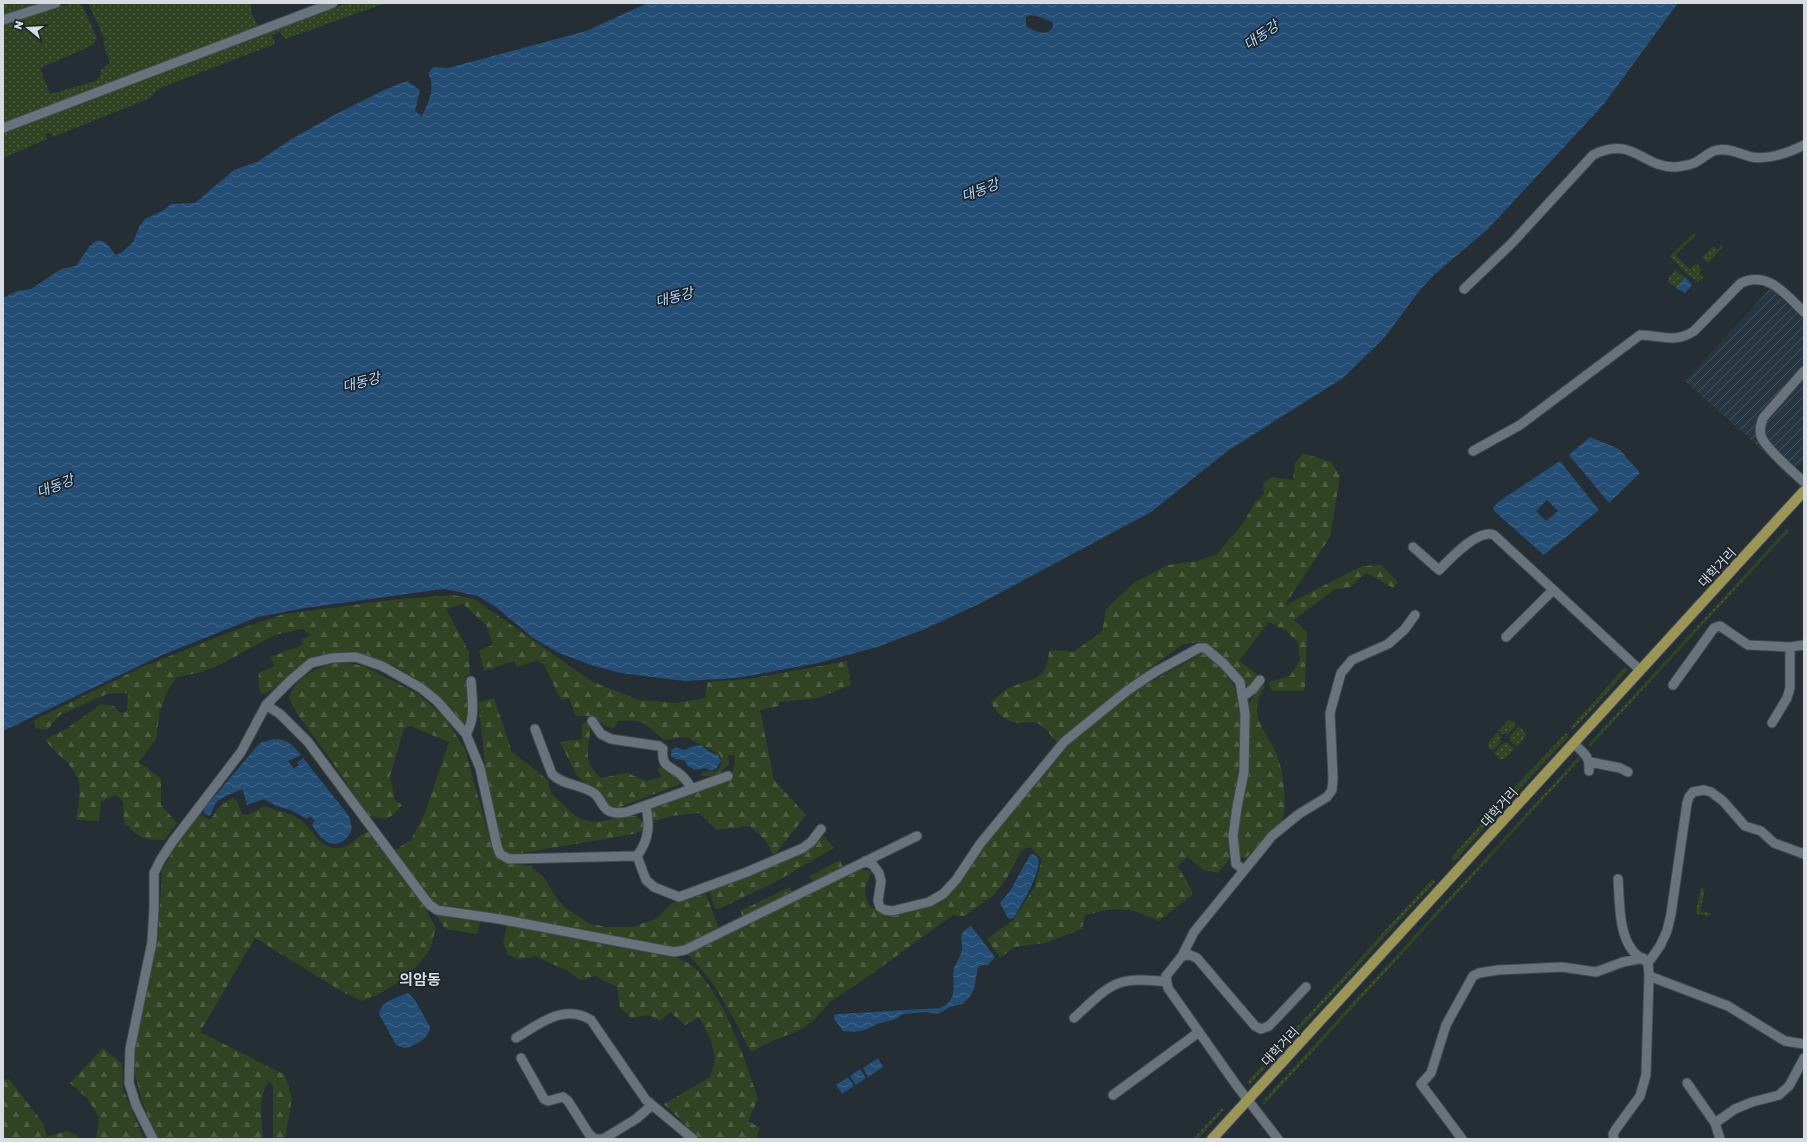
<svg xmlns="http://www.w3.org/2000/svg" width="1807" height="1142" font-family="'Golos Text','Noto Sans KR',sans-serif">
<defs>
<pattern id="industrial-furrows" width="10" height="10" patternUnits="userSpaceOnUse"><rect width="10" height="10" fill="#283642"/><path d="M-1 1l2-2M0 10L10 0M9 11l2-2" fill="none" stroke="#46525d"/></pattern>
<pattern id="grass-dots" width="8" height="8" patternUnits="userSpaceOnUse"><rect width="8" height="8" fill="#304322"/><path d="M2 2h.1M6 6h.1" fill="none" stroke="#4d5e42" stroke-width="1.8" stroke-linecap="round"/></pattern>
<pattern id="forest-firs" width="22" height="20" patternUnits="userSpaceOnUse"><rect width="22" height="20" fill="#304322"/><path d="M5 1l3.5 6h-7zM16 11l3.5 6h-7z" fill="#4d5e42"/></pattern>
<pattern id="water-waves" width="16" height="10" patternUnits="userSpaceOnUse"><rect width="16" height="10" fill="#244e75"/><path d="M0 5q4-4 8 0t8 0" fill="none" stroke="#436788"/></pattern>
</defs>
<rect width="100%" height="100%" fill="#252e35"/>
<!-- industrial -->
<path fill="url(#industrial-furrows)" d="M1770,289L1804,319V461L1798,467L1784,469L1685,381Z"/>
<!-- grass -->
<path fill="url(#grass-dots)" d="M3,3H48L3,17Z
M72,3H81L97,38L93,45L40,68L50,94L96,81L100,77L101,70L110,63L103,42L105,40L88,3H251V12L258,26L3,123V24Z
M348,3H386L285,39L280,32L272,35L275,44L158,89L152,96L145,100L53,137L51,132L45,134L47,139L3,158V134Z
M1694,233L1696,235L1675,255L1690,269L1696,263L1702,269L1699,273L1704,277L1698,282L1688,275L1670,256Z
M1721,244L1723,247L1708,263L1702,257L1714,246L1718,250Z
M1675,270L1685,277L1676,288L1667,281Z
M1787,529L1789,531L1590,747L1588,745Z
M1625,667L1628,670L1573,730L1570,728Z
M1508,720L1513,721L1517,725L1508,734H1502L1498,731Z
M1519,726L1525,732L1526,736L1517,747L1510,741V736Z
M1497,732L1501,736V742L1492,751L1488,747V743Z
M1566,733L1569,736L1509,800L1505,797Z
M1503,743H1508L1515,749L1504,759H1500L1494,753Z
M1581,754L1583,756L1263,1106V1101Z
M1487,817L1491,820L1455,861L1451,858Z
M1433,878L1435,882L1250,1084L1247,1082Z
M1701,888L1705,889L1700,911L1710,913V916L1697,914L1696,911Z
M1222,1108L1224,1110L1198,1139H1193Z"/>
<!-- forest -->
<path fill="url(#forest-firs)" d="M1303,453L1331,462L1340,476L1330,537L1284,606L1362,566L1381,565L1398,582L1393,588L1366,573L1349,588L1335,589L1294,620L1307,632L1305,686L1304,691H1272L1268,682L1290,676L1300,660L1298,642L1286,631L1269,622L1239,661L1258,675L1254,683L1244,690L1224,660L1203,642L1183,644L1126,686L1057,742C1050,736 1046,727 1037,723C1032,721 1024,723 1019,723C1007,723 995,712 991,702C997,698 1002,691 1009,688C1031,677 1047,683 1049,651L1059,650L1073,652L1102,632L1106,609L1135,582L1168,565L1197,561L1217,554L1244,522L1255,502L1264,494L1263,484L1271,477L1293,480L1295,463Z
M453,595L474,599L593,682L639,700L676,703L705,698L708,682L748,679L847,661L851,685L818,698L779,702V706L760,710L774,780L806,815L774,856L765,840L750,826L717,830L699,813L672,816L655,821L651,817L653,806L729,780C733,772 736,764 734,755H728L729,764L717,776H702L701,773L704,771L715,772C722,767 722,763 720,755L687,737L664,740C644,723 645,719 618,721L614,728C600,726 603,721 592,717C587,715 581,717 576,716L569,698L561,700L544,665L537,660L517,667L514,661L484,671L479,650L493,645L486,625L463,604L446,609L469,652L470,674L465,677C468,692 473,709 466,723L460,722C450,711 441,700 431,691C401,664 349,641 310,659C292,668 282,686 265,694L260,692L258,682L259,673L275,666L270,657L303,645L301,639L311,635L302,629L275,635L215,667L198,673L177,677L168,690L160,711L156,739L139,762L161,779V805L177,823L164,840C145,841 136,836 124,822L123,802L116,795L101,802L99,821L76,820C78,808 82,790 78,779C72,763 54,752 45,740L69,727L101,704L114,706L121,713L127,711L128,693L107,694L60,715L47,730L35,728L34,720L142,667L233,631L284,614L391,600Z
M1203,653L1217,662L1235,688L1240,718V771L1232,812L1229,860L1218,873L1203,870L1188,857L1177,866L1187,881L1193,894L1159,921C1126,906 1120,907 1085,915L1082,929L1045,943L1014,947L1000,958L987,939L1013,920L1034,888L1042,859L1030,847L1022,850L1007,878L995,894L965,916L953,915L866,978L830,1002L815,1019L800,1030L772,1041L751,1052C733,1018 716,981 687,954L859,869L872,871L865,887L866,899L871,907L882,912L896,915L935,903L1066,744L1134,691Z
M338,661L364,666L418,694L444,717L465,749L494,854L503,862L531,866L546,880L554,895L566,908L588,923L606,927H633L657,918L672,903L706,894L719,929L675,950L530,920L432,903L395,850L411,840L425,813L449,742L410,726L404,728L390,776L395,800L402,805L394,814L386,819L369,816L329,757L297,714L289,697C297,676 317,668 338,661Z
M1262,684L1265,687C1247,713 1263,727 1275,751C1283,766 1288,803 1282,820C1278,828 1254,849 1246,858L1238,859L1235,836L1249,703Z
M494,698L512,752L548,780L551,793L574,815L582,820L598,822L626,816H637L644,824V830L634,834L510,855L503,851L500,845L487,780L478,702Z
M589,721C593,736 585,748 589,763C591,768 597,774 601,778L627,773L647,781L662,777L657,769L663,766L682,780L681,784L617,808L609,805L577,776L560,742L582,739V724Z
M232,798L237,801L242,814L248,815L264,806C276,811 294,813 303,822C314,833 322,850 340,848C352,847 357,834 369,832L418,895L436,928C434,934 433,940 431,946C419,971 388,992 362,1001L341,991L255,938L200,1032L285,1075L292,1098L285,1139H273V1086L269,1081C257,1098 262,1120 263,1139H159L152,1127L141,1098L134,1070L136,1040L158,936L162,870L179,841L199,814L210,820L219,807Z
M824,836L834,848L779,880L721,908L715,909L709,892C748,876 790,862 824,836Z
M840,860L843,868L814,884L810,876Z
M790,887L793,893L743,917L740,911Z
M439,913L481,918L477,934L445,929L437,916Z
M507,925L670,955C677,958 689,962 694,967C726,1000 744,1057 758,1099L748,1121L760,1128L756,1139H700L664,1104L710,1077L715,1059L711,1040L699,1017L685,1025L670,1012L660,1021L649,1015L631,1018L620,1008L617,987L595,976L580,980L566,970L534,956L520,960L508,955L503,943Z
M103,1048L122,1064L123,1089L144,1139H96L99,1117L87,1098L70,1083Z
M9,1079L43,1123L47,1137L67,1131L77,1135L78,1139H3V1080Z"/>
<!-- water -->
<path fill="url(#water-waves)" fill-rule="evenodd" d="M648,3H1678L1604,104L1489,228L1434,275L1420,290L1385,337L1343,378L1229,450L1151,512L983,602L925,629L877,647L818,663L737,678L685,681L621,673L591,665L559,653L533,638L496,607L478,596L445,589L428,591L305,608L257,617L162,655L3,731V298L17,291L31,289L61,269L76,266C88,250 97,224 115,255L121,253L133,242L140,225L145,219L164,210L171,204L195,203L234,170L257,162L293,138L338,113L384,90L407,81L420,90L415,111L422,116C429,101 436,88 428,73L433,67L448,68L586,31ZM1031,15L1040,17L1052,22L1053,26C1048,38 1034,31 1026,26V17Z
M1685,277L1692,285L1685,293L1676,288Z
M1590,437L1619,449L1640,473L1609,503L1569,455Z
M1560,461L1599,510L1544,555L1494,511L1493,508L1498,502ZM1547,500L1558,511L1546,521L1536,511Z
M274,739C287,739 293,745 301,755L288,761L294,769L299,765L297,763L303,758L349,816L352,829C348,841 335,849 324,840C319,836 315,830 312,824L315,821L310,816L307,819L291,810L276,806L264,799L247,805L243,790C238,790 220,798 217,802C213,806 213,812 209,816L204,813V809L257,746L262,742Z
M701,745L710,752L718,755L721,761L716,769L710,771L705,768L695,770L688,766L684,760L675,759L671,756V750L676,747L684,750L694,746Z
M1033,854L1038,858C1042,871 1022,904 1014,917L1011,919L1008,918L1000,903L1010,891L1030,855Z
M971,926L995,957L988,965H982L978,967L974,989L970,997L962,1004L950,1007L938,1014L925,1012L903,1014L896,1019L877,1024L865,1030L854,1032L843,1031L834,1019V1015L839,1014L940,1008C960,999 951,985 954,968C956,962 961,956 962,950C963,938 956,935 971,926Z
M408,993L415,1000L430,1027C430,1038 414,1047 404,1048L396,1045L379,1014C381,1001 398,997 408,993Z
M878,1058L883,1067L868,1077L863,1068Z
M860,1069L866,1078L856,1085L850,1076Z
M848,1077L854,1086L842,1094L836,1085Z"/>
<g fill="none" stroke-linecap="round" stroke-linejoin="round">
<defs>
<path id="minor" d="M3,20L56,3
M3,128L333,3
M1464,289L1512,243L1593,155C1634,135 1641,168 1676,167C1682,166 1690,165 1694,163C1702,160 1710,150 1718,150C1730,148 1740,154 1751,157C1769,160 1788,153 1804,145
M1804,371L1763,418C1761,424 1759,430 1761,436C1765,448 1794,473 1804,482
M1473,451L1520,425L1640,335C1661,335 1674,344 1694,331L1741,283C1768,270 1786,295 1804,312
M1413,547L1439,570C1450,559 1478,528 1494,535L1640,670
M1506,637L1553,590
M1673,685L1714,628L1720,626L1748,645L1790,647L1804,645
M1242,697L1253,689L1260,680
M266,705L280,714L308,742L424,898L430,905L437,910L499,919L674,952L685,950L917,836
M592,721L601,734L611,739L659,746L663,749C661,766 668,765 680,774C685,778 688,783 692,789
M1772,723L1787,698L1790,688V647
M535,729L552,774C563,786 583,784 595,794C601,799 602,808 609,811C615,814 621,813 627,812L728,776
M466,734C476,718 472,699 471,681
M1574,744C1584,753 1590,756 1589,771
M1590,762L1620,768L1628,772
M637,856C649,840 650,825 646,806
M865,861L873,865L879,873L881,881L878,901L880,907L885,910L892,911L929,902L943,894L956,880L980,844L1064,742L1128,690L1155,672L1199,648H1205L1223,663L1240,682L1245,714L1244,772L1237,807L1233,836L1236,864L1244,870
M1182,956L1194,932L1272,836L1299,814L1327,797L1332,790L1333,778L1330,713L1341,673L1352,660L1388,644L1404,630L1415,615
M1648,963L1660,946L1667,931L1671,914L1687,803L1689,797L1693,792L1704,790L1711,792L1723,801L1745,826L1761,831L1774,843L1804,854
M1649,976L1728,1006L1785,1041L1804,1044
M1074,1018C1110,985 1115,975 1166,982
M516,1038C539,1024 564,1003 591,1020L646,1100L693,1139
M521,1058L544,1099L548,1101L563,1097L568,1101L589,1134L595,1139H604
M1687,1083L1715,1123L1720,1139
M1113,1095L1199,1032
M1715,1123L1735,1109L1752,1102L1779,1095L1789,1086L1804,1058
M153,1139L136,1105L129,1083L130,1049L152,942L154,908V873L161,859L173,841L241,752L266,705L291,680L311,663L332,658L356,657L382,666L421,688L437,701L466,734L480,768L497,846L500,854L509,859L637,856L646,880L654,887L679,897L747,872L803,848L811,842L821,829
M603,1139L636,1119L652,1105
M1278,1139L1237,1086L1168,988L1166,976L1182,956L1190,955L1197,958L1255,1026L1261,1029L1269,1026L1306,987
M1462,1139L1421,1084L1431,1073L1446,1025L1473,976L1479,973L1498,970L1562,967L1596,972L1623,962L1643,958
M1614,1139L1613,1134L1616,1129L1640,1096L1646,1075L1649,976L1648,963C1643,959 1637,956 1633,951C1618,933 1620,901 1618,879"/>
<path id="major" d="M1212,1139L1804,491"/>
</defs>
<!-- minor casing -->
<use href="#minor" stroke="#424950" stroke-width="11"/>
<!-- major casing -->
<use href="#major" stroke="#424950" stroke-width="12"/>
<!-- minor -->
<use href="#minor" stroke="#69737b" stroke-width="9"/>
<!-- major -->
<use href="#major" stroke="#9b9657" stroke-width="10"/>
</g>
<g text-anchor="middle" stroke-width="3.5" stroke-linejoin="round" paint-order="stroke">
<!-- street labels -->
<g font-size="13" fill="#d6dce1" stroke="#1c242b">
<text transform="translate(1717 567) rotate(-47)" y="5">대학거리</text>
<text transform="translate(1499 807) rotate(-48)" y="5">대학거리</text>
<text transform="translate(1280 1046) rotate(-47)" y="5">대학거리</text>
</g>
<!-- water labels -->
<g font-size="14" font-style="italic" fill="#b1d7fd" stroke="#1c242b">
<text transform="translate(1261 35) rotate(-35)" y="5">대동강</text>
<text transform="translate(980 190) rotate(-21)" y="5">대동강</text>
<text transform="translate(674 297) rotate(-15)" y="5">대동강</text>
<text transform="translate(361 382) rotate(-15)" y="5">대동강</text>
<text transform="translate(55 486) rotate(-21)" y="5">대동강</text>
</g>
<!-- quarter labels -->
<g font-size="15" font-weight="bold" fill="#d6dce1" stroke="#1c242b">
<text x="420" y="985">의암동</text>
</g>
</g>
<!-- border -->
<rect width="1807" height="1142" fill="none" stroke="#d6dce1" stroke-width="8"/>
<!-- north arrow -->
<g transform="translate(28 28) rotate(288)" stroke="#1c242b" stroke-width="3" paint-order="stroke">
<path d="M0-3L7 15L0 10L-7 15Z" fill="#d6dce1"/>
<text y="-6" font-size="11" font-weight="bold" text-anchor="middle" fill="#d6dce1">N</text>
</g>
</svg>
